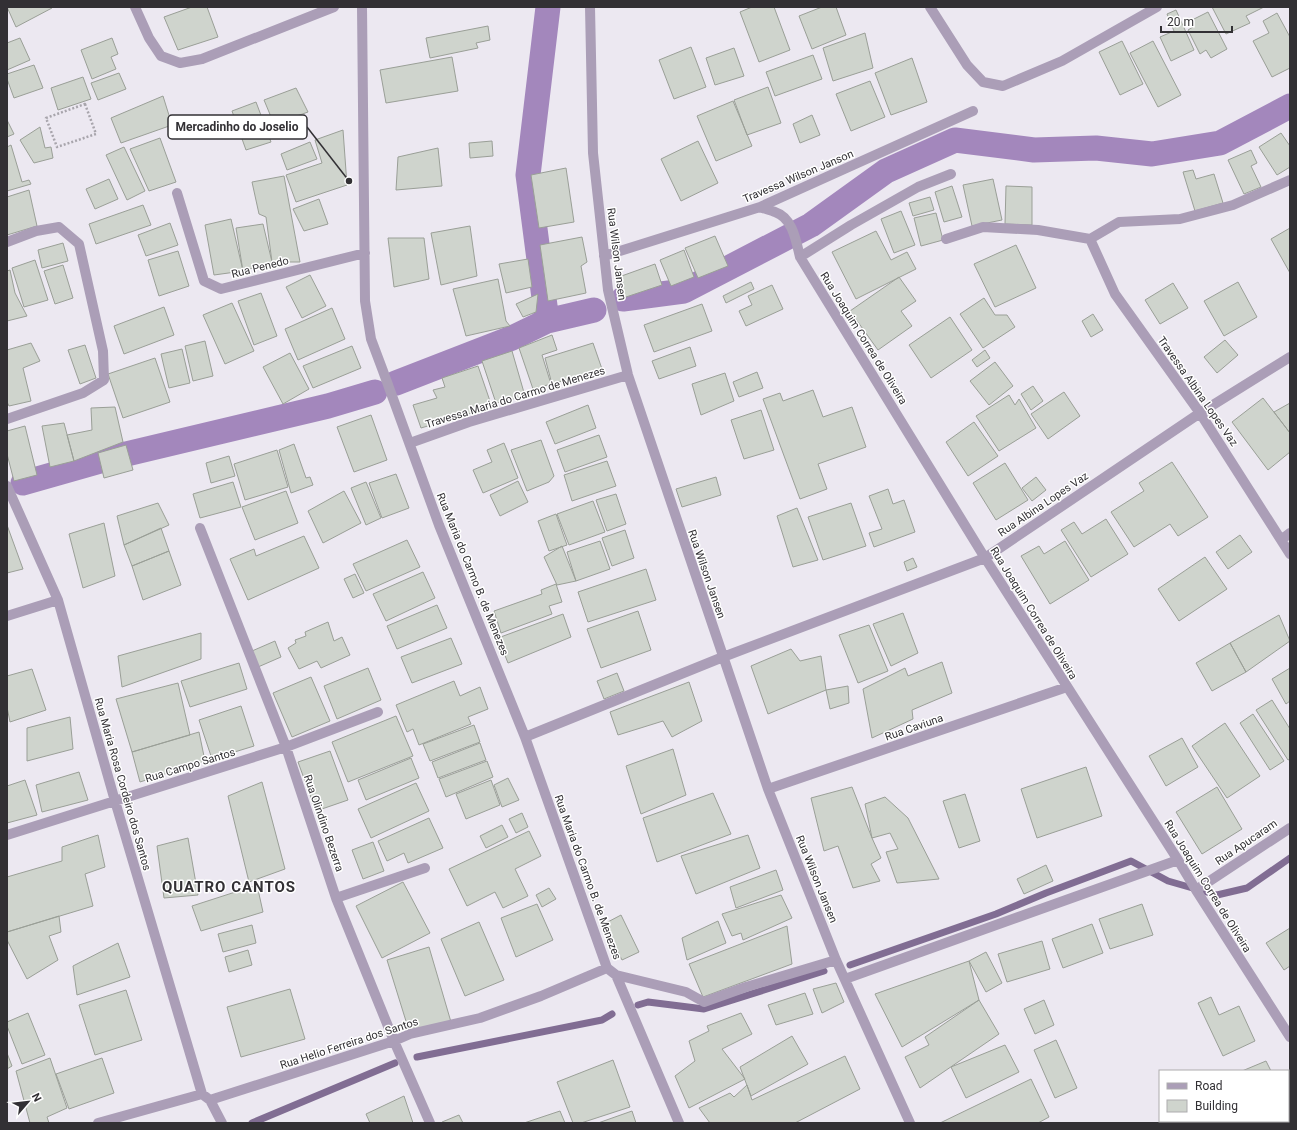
<svg xmlns="http://www.w3.org/2000/svg" width="1297" height="1130" font-family="Roboto,sans-serif">
<rect width="100%" height="100%" fill="#ece8f1"/>
<g fill="none" stroke-linecap="round" stroke-linejoin="round">
<!-- stream -->
<path stroke="#816d93" stroke-width="7" d="M850,965L996,914L1046,893L1131,861L1168,881L1217,895L1247,888L1290,858
M638,1005L648,1002L704,1009L824,971
M417,1057L602,1020L612,1014
M252,1123L395,1063"/>
<!-- canal -->
<path stroke="#a387bc" stroke-width="25" d="M623,299L684,291L811,225L886,171L955,140L1034,150L1096,148L1152,154L1220,143L1290,106
M547,321L528,175L548,7
M396,383L512,338L547,321L594,310
M23,483L118,456L328,406L375,392"/>
</g>
<!-- building -->
<path fill="#cfd4cd" stroke="#9a9f97" d="M7,7H52V8L16,27Z
M192,7H207L218,37L178,50L164,17Z
M752,7H774L790,50L759,62L740,12Z
M822,7H836L846,35L812,49L799,16Z
M1212,7H1264L1246,16L1250,23L1226,34Z
M1176,10L1194,50L1171,61L1160,37L1174,31L1167,14Z
M1208,12L1227,49L1211,58L1206,50L1200,54L1188,30L1193,27L1190,21Z
M1277,13L1290,37V68L1272,77L1253,41L1269,33L1263,21Z
M488,26L490,40L476,43L478,48L430,58L426,38Z
M865,33L873,68L833,81L823,48Z
M20,38L30,60L7,70V43Z
M112,38L118,54L111,57L116,69L92,79L81,50Z
M1122,41L1143,84L1120,95L1099,52Z
M1153,41L1181,95L1158,107L1130,53Z
M691,47L706,87L674,99L659,60Z
M734,48L744,76L715,85L706,58Z
M813,55L822,79L775,96L766,72Z
M452,57L458,91L386,103L380,70Z
M912,58L927,102L891,115L875,73Z
M34,65L43,88L14,98L7,79V74Z
M119,73L126,89L98,100L91,83Z
M83,77L91,99L58,110L51,88Z
M870,81L885,117L851,131L836,94Z
M768,87L781,123L747,135L734,100Z
M296,88L308,112L274,124L264,100Z
M163,96L172,125L121,143L111,118Z
M733,101L752,146L716,161L697,116Z
M256,102L271,142L246,150L232,111Z
M812,115L820,135L800,143L793,124Z
M7,120L14,134L7,137Z
M40,127L45,148L51,147L53,158L34,163L20,140Z
M343,130L347,185L296,202L286,175L322,163L315,140Z
M1281,133L1290,146V167L1277,175L1259,147Z
M160,138L176,182L149,191L130,149Z
M492,141L493,156L470,158L469,143Z
M698,141L718,183L681,201L661,159Z
M310,142L317,159L287,170L281,154Z
M11,145L22,182L29,180L31,184L7,191V147Z
M124,147L145,191L127,200L106,155Z
M438,148L442,186L396,190L398,157Z
M1251,150L1257,163L1251,166L1261,187L1244,194L1228,160Z
M566,168L574,222L539,228L531,175Z
M1193,170L1196,179L1214,174L1223,203L1195,211L1183,172Z
M284,176L300,262H272L266,217L259,214L252,182Z
M109,179L118,199L95,209L86,189Z
M993,179L1002,220L972,226L963,185Z
M952,186L962,217L944,222L935,192Z
M1006,186L1032,187V225L1005,224Z
M29,190L37,226L7,235V197Z
M930,197L934,210L913,216L909,203Z
M319,199L328,224L304,231L293,209Z
M143,205L151,225L96,244L89,224Z
M901,211L915,245L894,253L881,219Z
M936,213L943,240L921,246L914,218Z
M231,219L243,271L214,275L205,225Z
M170,223L178,245L146,256L138,235Z
M263,224L272,262L243,271L236,228Z
M470,226L477,276L441,285L431,233Z
M1290,228V273L1271,239Z
M876,231L891,260L907,252L916,269L856,299L832,252Z
M715,236L728,266L698,278L685,248Z
M582,237L587,262L581,266L586,293L548,301L540,245Z
M388,238H424L429,279L394,287Z
M63,243L68,261L42,268L38,250Z
M1016,245L1036,288L995,307L974,264Z
M684,250L694,277L671,286L660,260Z
M178,251L189,286L159,296L148,260Z
M528,259L532,287L506,293L499,264Z
M35,260L48,300L24,307L12,268Z
M655,264L662,285L623,298L616,278Z
M63,265L73,298L55,304L44,271Z
M10,270L15,293L27,316L7,321V271Z
M310,275L326,306L302,318L286,287Z
M899,277L916,301L901,311L912,326L878,350L850,311Z
M498,279L506,321L510,326L466,336L453,289Z
M751,282L754,289L726,303L723,296Z
M1238,282L1257,317L1224,336L1204,301Z
M1173,283L1188,308L1160,324L1145,300Z
M772,285L783,309L746,326L739,311L752,305L748,296Z
M261,293L277,336L254,345L238,301Z
M538,294L536,312L523,317L516,304Z
M984,298L995,315H1007L1015,327L983,348L960,314Z
M232,303L254,351L225,364L203,315Z
M702,304L712,331L654,352L644,325Z
M164,307L174,335L124,354L114,326Z
M332,308L345,339L298,360L285,329Z
M1093,314L1103,330L1091,337L1082,321Z
M950,317L972,350L931,378L909,345Z
M552,335L557,350L542,355L551,384L533,389L519,348Z
M1225,340L1238,355L1217,373L1204,357Z
M205,341L213,376L193,381L185,346Z
M31,343L40,361L23,368L31,401L9,406L7,402V350Z
M593,343L602,369L552,384L545,358Z
M85,345L96,378L80,384L68,350Z
M352,346L361,368L313,388L303,366Z
M690,347L696,366L659,379L652,361Z
M182,349L190,383L169,388L161,354Z
M985,350L990,358L977,367L972,360Z
M512,351L525,396L496,403L482,361Z
M290,353L309,389L283,404L263,367Z
M155,358L170,402L123,418L108,374Z
M995,362L1013,386L989,405L970,381Z
M478,366L492,407L421,428L413,405L437,398L433,390L445,387L442,378Z
M757,372L763,388L739,397L733,382Z
M725,373L734,401L701,415L692,384Z
M1033,386L1043,401L1031,410L1021,394Z
M813,390L823,417L852,407L866,447L818,464L827,489L800,499L763,399L780,393L783,401Z
M1064,392L1080,416L1048,439L1031,414Z
M1009,395L1015,405L1019,399L1036,428L999,451L976,416Z
M1263,398L1290,433V452L1268,470L1232,422Z
M1290,403V433L1274,412Z
M588,405L596,428L555,444L546,422Z
M115,407L123,442L74,461L67,435L92,430L91,408Z
M761,410L774,450L744,459L731,420Z
M371,415L387,460L354,472L337,427Z
M974,422L998,456L968,476L946,442Z
M64,423L74,461L50,467L42,426Z
M25,426L37,475L14,481L7,454V431Z
M599,435L607,457L565,472L557,450Z
M541,440L554,476L549,482L527,491L511,450Z
M504,443L518,478L483,493L473,470L492,462L487,450Z
M294,444L306,478L310,477L313,485L291,493L279,450Z
M126,445L133,470L104,478L98,453Z
M277,450L288,487L245,500L234,464Z
M229,456L235,476L211,483L206,463Z
M607,461L616,486L572,501L564,475Z
M1172,462L1208,517L1178,536L1170,524L1134,547L1111,512L1144,491L1139,483Z
M1005,463L1028,500L996,520L973,483Z
M396,474L409,508L382,518L369,483Z
M716,477L721,495L682,507L676,489Z
M1036,477L1046,490L1032,501L1022,488Z
M518,481L528,502L500,516L490,495Z
M233,482L241,507L200,518L193,494Z
M366,482L381,518L366,525L351,488Z
M888,489L893,504L904,500L915,532L874,547L869,533L882,529L869,496Z
M286,491L298,523L255,540L242,507Z
M344,491L361,523L323,543L308,511Z
M616,494L626,524L607,531L596,500Z
M593,501L605,532L569,545L557,514Z
M158,503L169,525L124,545L117,516Z
M851,503L866,546L823,560L808,517Z
M797,508L818,560L793,567L777,516Z
M556,514L567,545L549,551L538,521Z
M1106,519L1128,554L1091,577L1061,530L1074,522L1082,534Z
M104,523L115,576L83,588L69,534Z
M7,525L23,569L7,573Z
M161,528L169,551L132,566L124,545Z
M625,530L634,558L612,566L602,538Z
M1240,535L1252,552L1228,569L1216,552Z
M304,536L319,568L248,600L230,559L254,549L256,556Z
M407,540L420,567L366,591L353,564Z
M600,541L610,569L576,581L567,552Z
M1065,541L1089,580L1050,604L1021,556L1039,546L1044,554Z
M562,546L576,581L557,585L544,557Z
M169,551L181,585L143,600L132,566Z
M1205,557L1227,589L1179,621L1158,589Z
M913,558L917,567L907,571L904,562Z
M646,569L656,600L588,622L578,592Z
M423,572L435,598L386,621L373,594Z
M355,574L364,593L353,598L344,579Z
M556,584L562,602L549,606L552,614L501,633L494,611L542,594L541,590Z
M437,605L447,628L397,649L387,626Z
M638,611L651,650L601,668L587,629Z
M903,613L918,653L891,666L873,624Z
M563,614L571,637L508,663L498,638Z
M1279,615L1290,641L1246,672L1230,643Z
M328,622L334,641L342,637L350,655L321,668L317,661L299,669L288,648L296,643L295,640L306,636L305,632Z
M869,625L888,671L858,683L839,635Z
M201,633V659L122,687L118,656Z
M451,638L462,664L412,683L401,657Z
M275,641L281,657L258,667L252,651Z
M1230,643L1246,672L1212,691L1196,663Z
M791,649L800,661L821,656L826,690L768,714L751,666Z
M942,662L952,693L912,710L913,719L872,738L863,689L905,668L908,676Z
M239,663L247,689L190,707L181,681Z
M368,668L381,700L337,719L324,686Z
M1290,668V701L1286,704L1272,679Z
M32,669L46,710L10,722L7,707V676Z
M617,673L624,691L604,699L597,681Z
M311,677L330,721L292,737L273,693Z
M454,681L460,696L480,687L488,709L468,717L471,724L419,745L413,729L407,732L396,705Z
M689,682L702,721L672,737L663,721L618,735L610,712Z
M178,683L190,735L132,752L116,699Z
M848,686L849,703L830,709L826,690Z
M1272,700L1290,729V759L1288,760L1256,710Z
M241,706L254,746L212,759L199,720Z
M1253,714L1284,761L1270,770L1240,723Z
M396,716L413,756L348,782L332,742Z
M70,717L73,749L27,761V728Z
M1225,723L1260,776L1227,798L1192,746Z
M474,725L480,742L430,761L423,744Z
M199,732L205,761L140,782L132,752Z
M1182,738L1198,767L1166,786L1149,756Z
M480,743L486,760L438,778L432,762Z
M673,749L686,795L641,814L626,766Z
M330,751L348,800L316,811L298,762Z
M411,758L419,778L366,800L358,780Z
M487,761L493,777L446,797L439,779Z
M1086,767L1102,816L1037,838L1021,789Z
M79,772L88,800L42,812L36,785Z
M508,778L519,800L502,807L494,785Z
M25,780L37,815L7,823V786Z
M491,780L500,805L466,819L456,794Z
M262,782L285,869L249,882L228,796Z
M416,783L429,811L371,838L358,809Z
M852,787L872,838L881,858L871,864L880,881L853,888L838,846L824,851L811,798Z
M1217,787L1242,829L1202,854L1176,812Z
M713,793L731,834L657,862L643,818Z
M965,794L980,841L959,848L943,801Z
M885,797L908,818L939,879L897,883L886,852L898,849L890,833L872,838L865,804Z
M522,813L528,827L516,833L509,819Z
M429,818L443,848L408,863L404,853L387,861L378,841Z
M502,825L508,837L486,848L480,836Z
M529,831L541,856L515,869L528,896L503,908L495,892L467,906L449,869Z
M98,835L105,867L85,874L93,906L7,932V877L62,861V847Z
M748,835L760,868L696,894L681,856Z
M188,838L198,895L164,898L157,846Z
M373,842L384,871L363,879L352,850Z
M1046,865L1053,881L1024,894L1017,879Z
M776,870L783,890L736,908L730,887Z
M403,882L430,933L382,958L356,906Z
M257,885L263,912L201,931L192,906Z
M549,888L556,899L542,907L536,895Z
M781,895L792,918L743,940L741,933L732,936L722,914Z
M537,904L553,940L516,957L501,918Z
M1142,904L1153,935L1110,949L1099,919Z
M621,915L639,952L622,960L604,924Z
M59,916L61,932L49,936L58,960L27,979L7,940V932Z
M718,921L726,943L687,960L682,938Z
M479,922L504,980L465,996L441,939Z
M1092,924L1103,953L1063,968L1052,939Z
M252,925L256,943L223,952L218,934Z
M787,926L792,964L703,997L689,964Z
M1290,928V966L1284,970L1266,943Z
M1042,941L1050,969L1007,982L998,954Z
M118,943L130,977L77,995L73,966Z
M429,947L451,1022L410,1034L387,960Z
M248,950L252,965L229,972L225,957Z
M986,952L1002,983L986,992L969,961Z
M969,961L979,1000L902,1047L875,994Z
M836,983L844,1002L822,1013L813,989Z
M290,989L305,1039L241,1057L227,1007Z
M126,990L142,1040L95,1055L79,1005Z
M805,993L813,1014L776,1025L768,1005Z
M1211,997L1219,1015L1239,1006L1255,1041L1223,1056L1198,1003Z
M979,1000L999,1034L920,1088L905,1057L929,1045L925,1037Z
M1044,1000L1054,1025L1035,1034L1024,1009Z
M28,1013L45,1055L22,1064L7,1026V1022Z
M741,1013L752,1034L722,1049L745,1079L689,1108L675,1076L695,1061L689,1041L709,1031L707,1026Z
M792,1036L808,1064L751,1096L740,1067Z
M1056,1040L1077,1088L1055,1098L1034,1050Z
M1005,1045L1019,1072L966,1098L951,1067Z
M7,1053L12,1066L7,1069Z
M845,1056L860,1089L795,1123H710L699,1108L730,1093L734,1097L747,1085L752,1100Z
M50,1058L67,1108L47,1117L49,1123H30L16,1071Z
M102,1058L114,1093L69,1109L56,1074Z
M613,1060L630,1107L581,1123H573L557,1082Z
M1266,1061L1271,1071H1242Z
M1031,1079L1049,1117L1038,1123H940Z
M404,1096L413,1123H370L366,1114Z
M560,1111L565,1123H524Z
M632,1111L636,1123H598Z
M459,1115L463,1123H443L442,1122Z"/>
<g fill="none" stroke-linecap="round" stroke-linejoin="round">
<!-- path -->
<path stroke="#a8a5ac" stroke-width="2.5" stroke-dasharray="2 2" stroke-linecap="butt" d="M85,104L96,134L57,147L46,118Z"/>
<!-- minor -->
<path stroke="#ab9eb7" stroke-width="10" d="M135,7L149,38L161,56L180,63L202,59L334,7
M362,7L365,301L371,339L383,371L439,525L525,737L607,968L616,975L679,1123
M590,7L593,153L608,290L628,375L768,789L836,960L910,1123
M930,7L967,65L983,82L1003,86L1062,61L1157,7
M177,193L204,281L221,289L365,253
M760,207C765,209 770,210 775,212C793,218 796,241 800,257L985,558L1178,860L1196,890L1290,1037
M946,239L983,227L1038,230L1090,239L1119,222L1180,219L1233,205L1290,180
M1090,239L1115,294L1200,413L1290,554
M7,242L36,231L59,227L79,244L103,351L104,380L83,393L7,419
M604,256L760,207L973,111
M800,257L851,225L918,187L951,174
M410,443L469,422L628,375
M7,486L58,600L115,801L202,1094
M200,528L286,747L336,898L394,1041L430,1123
M1281,540L1290,533
M7,616L58,600
M525,737L723,657L985,558L1200,413L1290,357
M768,789L1067,687
M7,835L286,747L378,712
M1196,890L1290,828
M336,898L425,868
M616,975L686,992L704,1002L746,987L836,960
M845,979L1178,860
M202,1094L210,1100L394,1041L410,1034L480,1018L541,996L607,968
M210,1100L222,1123
M98,1123L202,1094"/>
</g>
<g text-anchor="middle" stroke-width="3" stroke-linejoin="round" paint-order="stroke">
<!-- street labels -->
<g font-size="11" fill="#323034" stroke="#fff">
<text transform="translate(798 176) rotate(-23)" y="4">Travessa Wilson Janson</text>
<text transform="translate(617 254) rotate(83)" y="4">Rua Wilson Jansen</text>
<text transform="translate(260 267) rotate(-14)" y="4">Rua Penedo</text>
<text transform="translate(864 338) rotate(58)" y="4">Rua Joaquim Correa de Oliveira</text>
<text transform="translate(1198 391) rotate(55)" y="4">Travessa Albina Lopes Vaz</text>
<text transform="translate(515 397) rotate(-17)" y="4">Travessa Maria do Carmo de Menezes</text>
<text transform="translate(1043 504) rotate(-34)" y="4">Rua Albina Lopes Vaz</text>
<text transform="translate(473 574) rotate(68)" y="4">Rua Maria do Carmo B. de Menezes</text>
<text transform="translate(707 574) rotate(71)" y="4">Rua Wilson Jansen</text>
<text transform="translate(1034 613) rotate(58)" y="4">Rua Joaquim Correa de Oliveira</text>
<text transform="translate(914 727) rotate(-19)" y="4">Rua Caviuna</text>
<text transform="translate(190 765) rotate(-17)" y="4">Rua Campo Santos</text>
<text transform="translate(123 784) rotate(74)" y="4">Rua Maria Rosa Cordeiro dos Santos</text>
<text transform="translate(324 823) rotate(71)" y="4">Rua Olindino Bezerra</text>
<text transform="translate(1246 842) rotate(-34)" y="4">Rua Apucaram</text>
<text transform="translate(588 877) rotate(70)" y="4">Rua Maria do Carmo B. de Menezes</text>
<text transform="translate(817 879) rotate(68)" y="4">Rua Wilson Jansen</text>
<text transform="translate(1208 886) rotate(58)" y="4">Rua Joaquim Correa de Oliveira</text>
<text transform="translate(349 1043) rotate(-18)" y="4">Rua Helio Ferreira dos Santos</text>
</g>
<!-- district labels -->
<g font-size="15" font-weight="bold" letter-spacing="1" fill="#323034" stroke="#fff">
<text x="229" y="892">QUATRO CANTOS</text>
</g>
</g>
<!-- callouts -->
<path fill="none" stroke="#323034" stroke-width="1.5" d="M349 181L307 127"/>
<circle fill="#323034" stroke="#fff" stroke-width="1.5" cx="349" cy="181" r="4"/>
<rect fill="#fff" stroke="#323034" stroke-width="1.5" x="168" y="115" width="139" height="24" rx="4"/>
<g font-size="12" text-anchor="middle" font-weight="bold" fill="#323034">
<text x="237" y="131">Mercadinho do Joselio</text>
</g>
<!-- border -->
<rect width="1297" height="1130" fill="none" stroke="#323034" stroke-width="16"/>
<!-- legend -->
<rect x="1159" y="1070" width="130" height="52" fill="#ffffff" stroke="#adacae"/>
<rect x="1167" y="1083" width="20" height="6" fill="#ab9eb7" stroke="#adacae"/>
<text x="1195" y="1090" font-size="12" fill="#323034">Road</text>
<rect x="1167" y="1100" width="20" height="12" fill="#cfd4cd" stroke="#adacae"/>
<text x="1195" y="1110" font-size="12" fill="#323034">Building</text>
<!-- north arrow -->
<g transform="translate(28 1102) rotate(62)" stroke="#ffffff" stroke-width="3" paint-order="stroke">
<path d="M0-3L7 15L0 10L-7 15Z" fill="#323034"/>
<text y="-6" font-size="11" font-weight="bold" text-anchor="middle" fill="#323034">N</text>
</g>
<!-- scale -->
<path d="M1161 26v6h71v-6" fill="none" stroke="#323034" stroke-width="2"/>
<text x="1167" y="26" font-size="12" fill="#323034" stroke="#ffffff" stroke-width="3" paint-order="stroke">20 m</text>
</svg>
